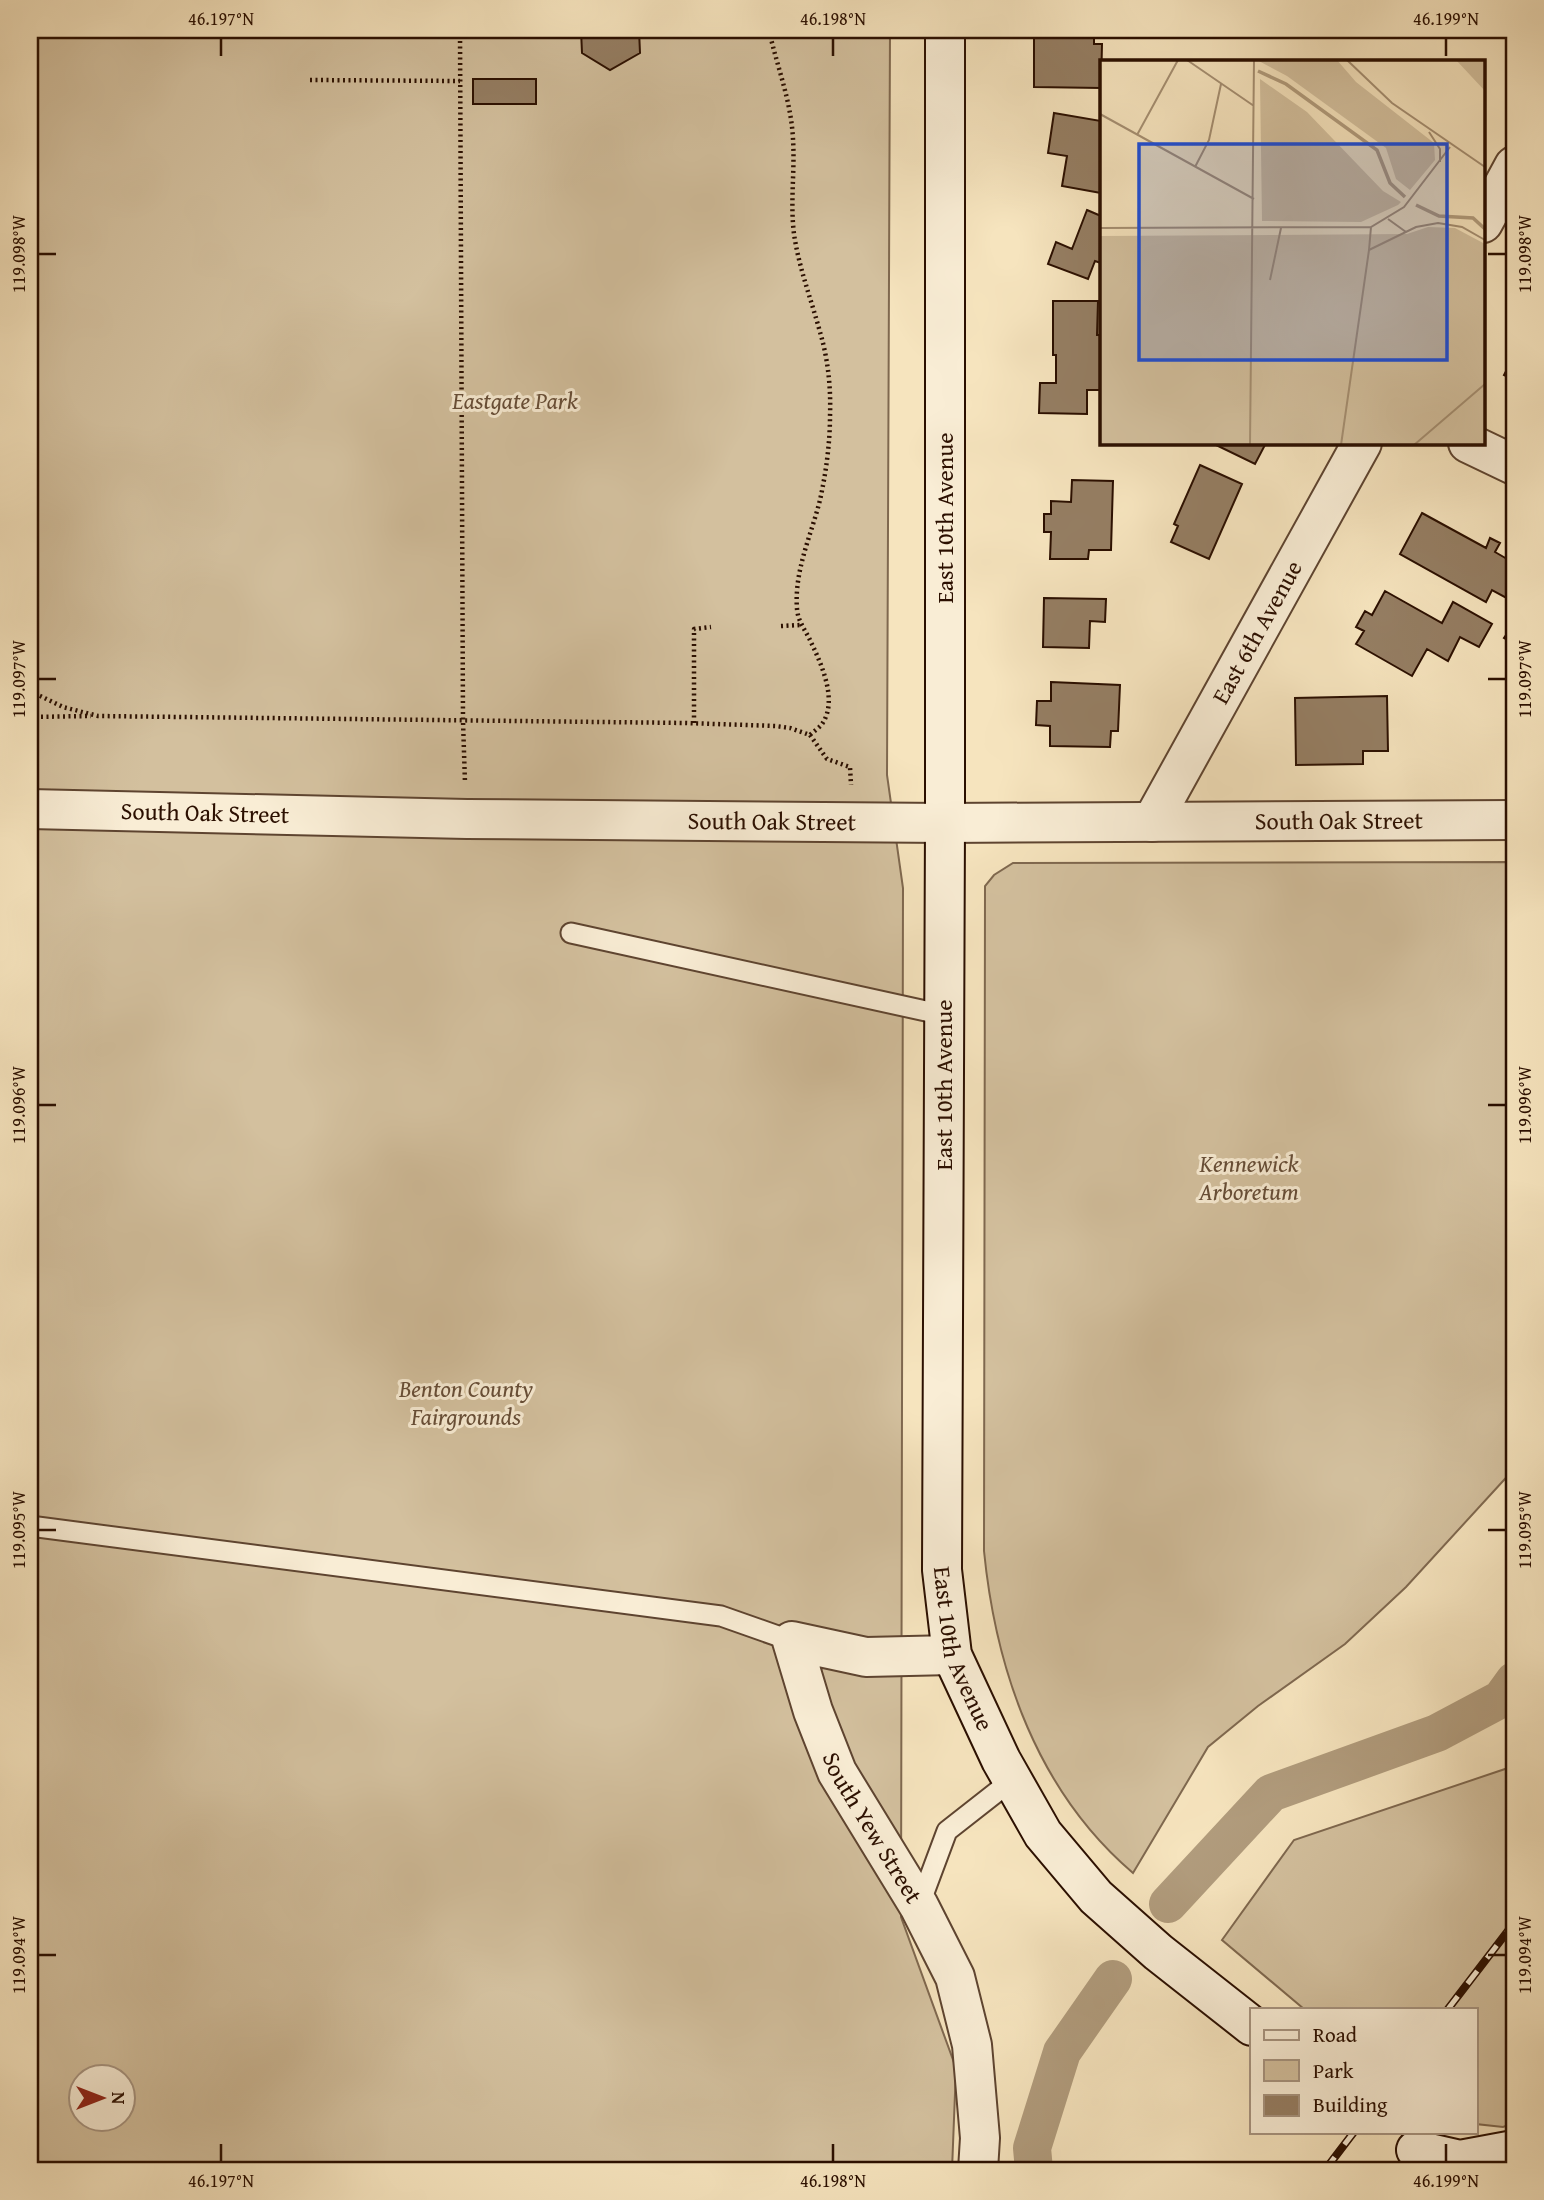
<svg xmlns="http://www.w3.org/2000/svg" width="1544" height="2200" font-family="'Gentium Book Plus',serif">
<rect width="100%" height="100%" fill="#f6e4be"/>
<filter id="stains"><feTurbulence type="fractalNoise" baseFrequency=".00286" numOctaves="4"/><feColorMatrix values="0 0 0 0 .2 0 0 0 0 .09 0 0 0 0 .02 0 0 0 .5 -.17"/></filter>
<radialGradient id="worn" r=".72"><stop offset=".6" stop-color="#630" stop-opacity="0"/><stop offset="1" stop-color="#630" stop-opacity=".3"/></radialGradient>
<!-- green -->
<path fill="#d3c09e" stroke="#7f684f" stroke-width="2" fill-rule="evenodd" d="M30,30H890L887,775L903,888L901,1917L956,2068L952,2170H30ZM80,2078H122V2120H80Z
M1514,862V1469L1406,1587L1345,1644L1258,1706L1208,1747L1133,1873C1038,1792 996,1672 984,1551L985,886L994,875L1013,863Z
M1514,1766V2123L1503,2127L1476,2124V2009H1304L1222,1940L1294,1840Z"/>
<g fill="none" stroke-linecap="round" stroke-linejoin="round">
<!-- canal -->
<path stroke="#b19c7d" stroke-width="38" d="M1168,1904L1271,1793L1437,1733L1501,1699L1514,1681
M1034,2170L1032,2148L1062,2052L1113,1979"/>
</g>
<!-- building -->
<path fill="#957e63" stroke="#2b0f00" stroke-width="2" d="M581,30H639L640,53L610,70L582,53Z
M1034,30H1094V44H1102L1101,88L1034,87Z
M1351,30H1367L1364,36Z
M473,79H536V104H473Z
M1054,113L1101,121V193L1062,186L1067,156L1048,153Z
M1087,210L1101,216V263L1095,261L1088,279L1048,264L1056,242L1072,249Z
M1053,301H1098L1097,335H1101V390H1087V414L1039,413L1040,383H1056V355H1053Z
M1514,356V380L1504,375Z
M1212,443H1266L1255,464Z
M1200,465L1242,484L1209,559L1171,542L1178,526L1174,524Z
M1072,480L1113,481L1111,550H1089L1088,559H1050L1051,532H1044V514H1051V501L1071,502Z
M1422,513L1486,548L1490,538L1500,543L1495,552L1514,563V602L1492,590L1486,602L1400,554Z
M1385,591L1442,623L1453,602L1492,624L1479,647L1460,637L1448,661L1427,649L1412,676L1356,644L1364,631L1356,627L1365,611L1372,615Z
M1044,598L1106,599L1105,622L1090,621L1089,648L1043,647Z
M1513,625L1514,626V644L1504,638Z
M1051,682L1120,685L1118,731H1111L1110,747L1050,746V726L1036,725L1037,701H1051Z
M1387,696L1388,751H1363V764L1296,765L1295,698Z
M1512,696H1514V763H1513Z"/>
<g fill="none" stroke-linecap="round" stroke-linejoin="round">
<defs>
<path id="lane" d="M571,933L944,1015
M30,1526L721,1616L792,1641
M919,1906L947,1831L1012,1780"/>
<g id="street">
<path d="M1483,223L1514,166"/>
<path d="M1468,443L1514,465"/>
<path id="s1" d="M30,809L467,819L945,823L1514,820"/>
<path id="s2" d="M1152,822L1362,443"/>
<path id="s3" d="M952,1655L866,1657L792,1641L813,1711L837,1772L919,1906L955,1977L972,2045L980,2138L978,2170"/>
</g>
<g id="secondary">
<path id="s4" d="M945,30V823L942,1570L952,1655L1001,1760L1043,1834L1096,1897L1158,1952L1252,2026"/>
<path d="M1416,2150L1460,2160L1514,2150"/>
</g>
</defs>
<!-- lane casing -->
<use href="#lane" stroke="#5e4430" stroke-width="23"/>
<!-- street casing -->
<use href="#street" stroke="#5e4430" stroke-width="42"/>
<!-- secondary casing -->
<use href="#secondary" stroke="#2b0f00" stroke-width="42"/>
<!-- path -->
<path stroke="#2b0f00" stroke-width="4.5" stroke-dasharray="2 3.5" stroke-linecap="butt" d="M460,30L463,721L465,783
M310,80L460,81
M781,626L800,625
M30,691L63,707L98,716L686,723L776,726L790,728L810,735C814,731 819,728 822,724C839,700 820,661 809,638C804,628 798,621 797,609C794,571 811,536 820,500C826,473 830,443 830,416C831,387 828,359 820,332C811,299 799,268 794,234C790,202 795,171 793,139C791,100 777,67 769,30
M30,717L91,716
M694,723V629L711,627
M810,735L827,759L850,767L851,785"/>
<!-- lane -->
<use href="#lane" stroke="#f9edd5" stroke-width="19"/>
<!-- street -->
<use href="#street" stroke="#f9edd5" stroke-width="38"/>
<!-- secondary -->
<use href="#secondary" stroke="#f9edd5" stroke-width="38"/>
<defs>
<path id="rail" d="M1448,2009L1514,1923
M1325,2170L1354,2132"/>
</defs>
<!-- rail casing -->
<use href="#rail" stroke="#2b0f00" stroke-width="8"/>
<!-- rail -->
<use href="#rail" stroke="#f9edd5" stroke-width="5" stroke-dasharray="16" stroke-linecap="butt"/>
</g>
<!-- ticks -->
<path fill="none" stroke="#2b0f00" stroke-width="2.5" d="M221,38V56M833,38V56M1446,38V56M38,254H56M1488,254H1506M38,679H56M1488,679H1506M38,1105H56M1488,1105H1506M38,1530H56M1488,1530H1506M38,1955H56M1488,1955H1506M221,2144V2162M833,2144V2162M1446,2144V2162"/>
<g text-anchor="middle" stroke-width="6" stroke-linejoin="round" paint-order="stroke">
<!-- park labels -->
<g font-size="24" font-style="italic" fill="#664d37" stroke="#f9edd5">
<text x="515" y="409">Eastgate Park</text>
<text x="1249" y="1172">Kennewick<tspan x="1249" dy="28">Arboretum</tspan></text>
<text x="466" y="1397">Benton County<tspan x="466" dy="28">Fairgrounds</tspan></text>
</g>
<!-- street labels -->
<g font-size="24" fill="#2b0f00" stroke="#f9edd5">
<text transform="translate(945 518) rotate(-90)" y="8">East 10th Avenue</text>
<text dy="8" stroke="none"><textPath href="#s2" startOffset="217">East 6th Avenue</textPath></text>
<text dy="8" stroke="none"><textPath href="#s1" startOffset="175">South Oak Street</textPath></text>
<text dy="8" stroke="none"><textPath href="#s1" startOffset="742">South Oak Street</textPath></text>
<text dy="8" stroke="none"><textPath href="#s1" startOffset="1309">South Oak Street</textPath></text>
<text transform="translate(944 1085) rotate(-90)" y="8">East 10th Avenue</text>
<text dy="8" stroke="none"><textPath href="#s4" startOffset="1622">East 10th Avenue</textPath></text>
<text dy="8" stroke="none"><textPath href="#s3" startOffset="366">South Yew Street</textPath></text>
</g>
</g>
<!-- overview -->
<g transform="translate(1100 60)">
<rect width="385" height="385" fill="#f6e4be"/>
<path d="M157,0H237L256,22L334,83L335,100L310,130L296,119L286,88L187,16ZM356,0H385V31ZM160,19L207,52L283,131L301,142L298,145L261,162L162,161ZM328,167L355,168L385,184V385H0V176L307,174Z" fill="#d3c09e"/>
<path fill="none" stroke="#b19c7d" stroke-width="3.5" d="M158,11L186,24L277,90L290,123L305,137M316,145L339,156L373,158L385,169"/>
<path fill="none" stroke="#a58f72" stroke-width="2" d="M87,0L154,46M247,0L292,43L385,107M0,54L154,139M329,72L340,89V102M37,75L78,0M95,107L109,80L121,24M288,159L306,172M271,167L269,190L316,167L338,163L362,167L385,180M0,168L271,167L304,147L350,87M170,220L181,168M150,385L154,0M241,385L269,190M314,385L385,324"/>
<path fill="#1d4ed8" fill-opacity="0.15" stroke="#1d4ed8" stroke-width="3.5" d="M39,84H347V300H39Z"/>
<rect width="385" height="385" fill="none" stroke="#2b0f00" stroke-width="3.5"/>
</g>
<!-- margin -->
<rect width="1544" height="2200" fill="none" stroke="#f6e4be" stroke-width="77"/>
<!-- legend -->
<rect x="1250" y="2008" width="228" height="126" fill="#f9edd5" stroke="#a79480" stroke-width="2"/>
<rect x="1264" y="2030" width="35" height="10" fill="#f9edd5" stroke="#a79480" stroke-width="2"/>
<text x="1313" y="2042" font-size="21" fill="#2b0f00">Road</text>
<rect x="1264" y="2060" width="35" height="21" fill="#d3c09e" stroke="#a79480" stroke-width="2"/>
<text x="1313" y="2078" font-size="21" fill="#2b0f00">Park</text>
<rect x="1264" y="2095" width="35" height="21" fill="#957e63" stroke="#a79480" stroke-width="2"/>
<text x="1313" y="2112" font-size="21" fill="#2b0f00">Building</text>
<!-- north arrow -->
<g transform="translate(102 2098) rotate(90)"><circle r="33" fill="#f9edd5" stroke="#a79480" stroke-width="2"/>
<path d="M0-5L12 26L0 18L-12 26Z" fill="#8f2418"/>
<text y="-10" font-size="19" font-weight="bold" text-anchor="middle" fill="#2b0f00">N</text>
</g>
<rect x="38" y="38" width="1468" height="2124" fill="none" stroke="#2b0f00" stroke-width="2.5"/>
<g font-size="18" text-anchor="middle" fill="#2b0f00">
<text x="221" y="25">46.197°N</text>
<text x="833" y="25">46.198°N</text>
<text x="1446" y="25">46.199°N</text>
<text transform="translate(1525 254) rotate(-90)" y="6">119.098°W</text>
<text transform="translate(19 254) rotate(-90)" y="6">119.098°W</text>
<text transform="translate(1525 679) rotate(-90)" y="6">119.097°W</text>
<text transform="translate(19 679) rotate(-90)" y="6">119.097°W</text>
<text transform="translate(1525 1105) rotate(-90)" y="6">119.096°W</text>
<text transform="translate(19 1105) rotate(-90)" y="6">119.096°W</text>
<text transform="translate(1525 1530) rotate(-90)" y="6">119.095°W</text>
<text transform="translate(19 1530) rotate(-90)" y="6">119.095°W</text>
<text transform="translate(1525 1955) rotate(-90)" y="6">119.094°W</text>
<text transform="translate(19 1955) rotate(-90)" y="6">119.094°W</text>
<text x="221" y="2187">46.197°N</text>
<text x="833" y="2187">46.198°N</text>
<text x="1446" y="2187">46.199°N</text>
</g>
<rect width="100%" height="100%" filter="url(#stains)"/>
<rect width="100%" height="100%" fill="url(#worn)"/>
</svg>
